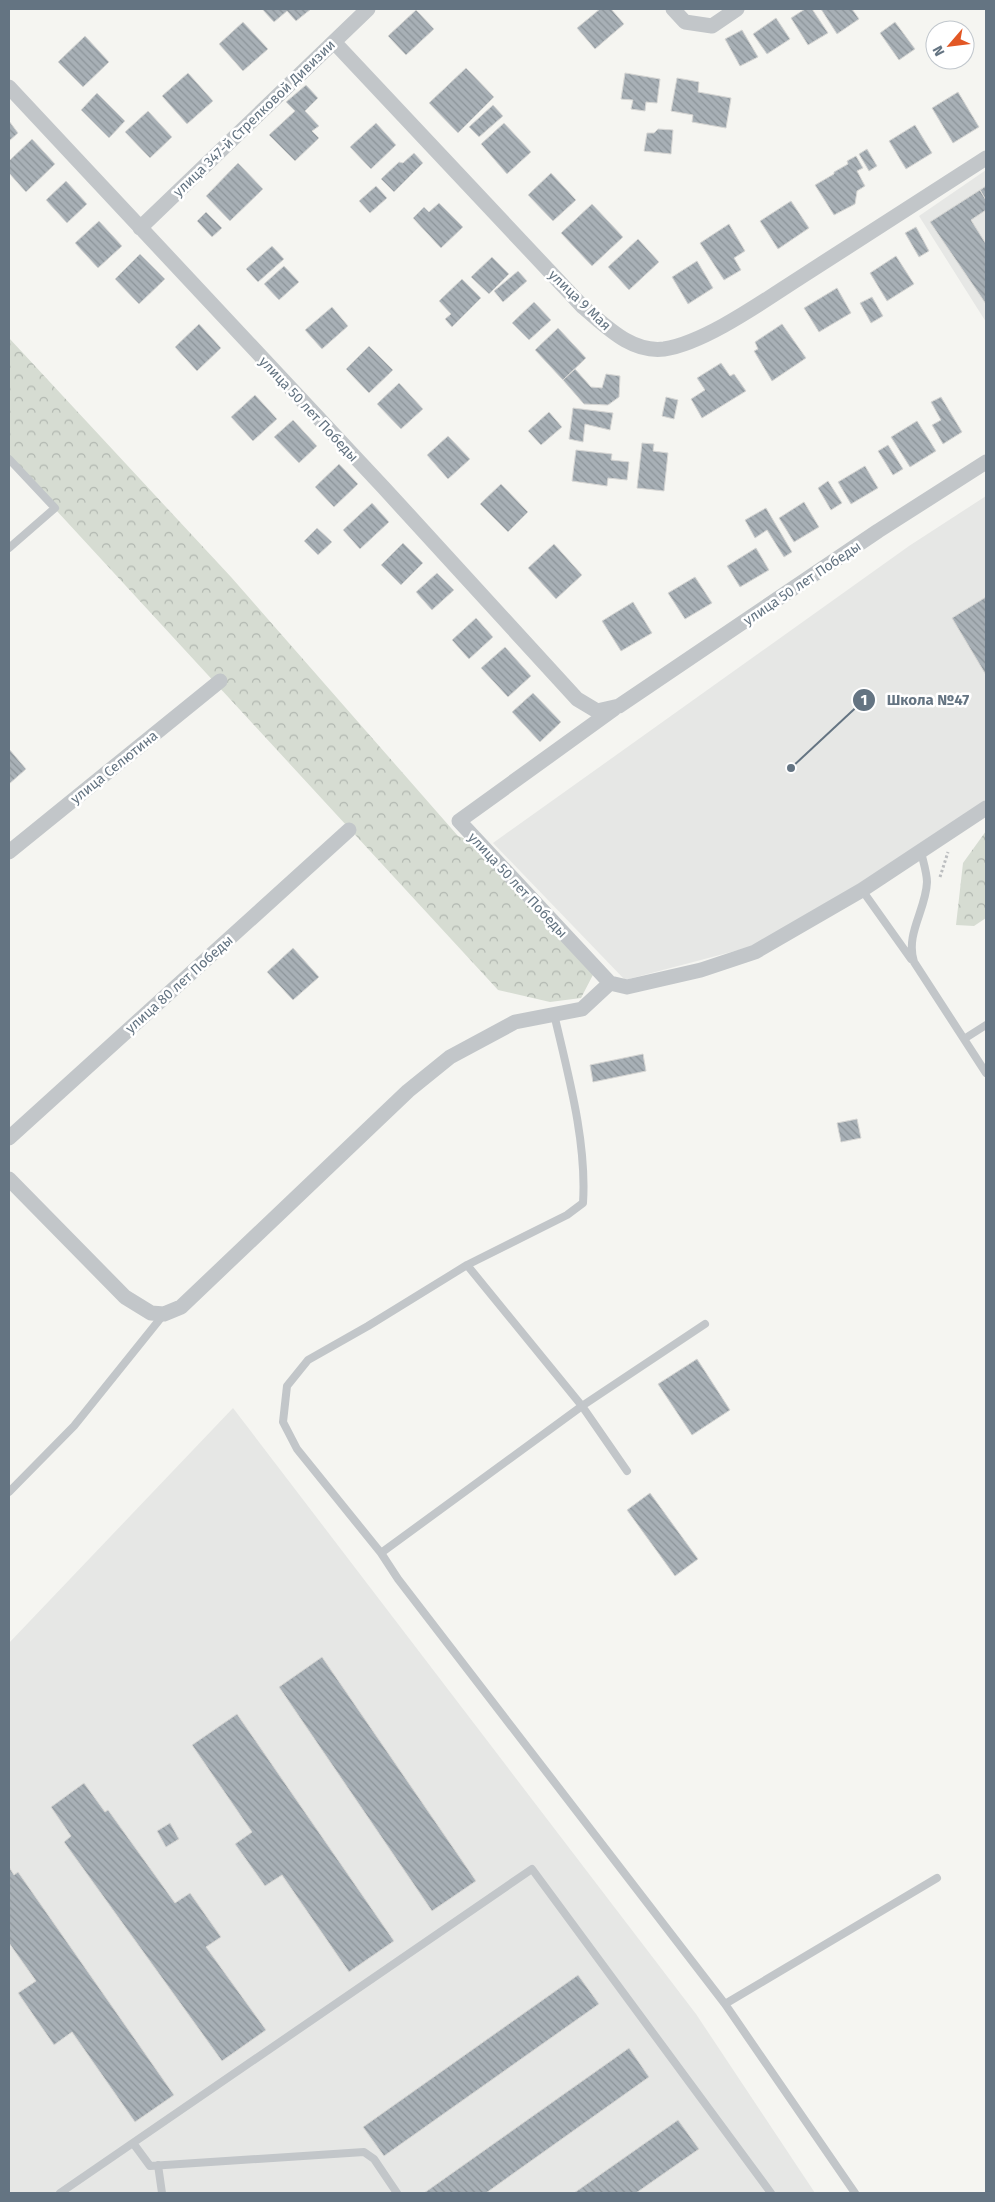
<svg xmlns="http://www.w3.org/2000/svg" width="995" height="2202" font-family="'Fira Sans',sans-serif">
<defs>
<pattern id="forest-crowns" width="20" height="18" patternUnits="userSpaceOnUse" patternTransform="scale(1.25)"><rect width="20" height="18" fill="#d6dcd2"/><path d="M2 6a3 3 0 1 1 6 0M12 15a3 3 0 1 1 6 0" fill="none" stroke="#b1b7b0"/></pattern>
<pattern id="building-back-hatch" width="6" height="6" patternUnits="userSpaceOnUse" patternTransform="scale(1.25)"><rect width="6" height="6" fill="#a8b0b6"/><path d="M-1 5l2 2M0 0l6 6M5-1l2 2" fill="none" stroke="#8c9499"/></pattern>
</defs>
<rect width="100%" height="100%" fill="#f5f5f1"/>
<!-- built -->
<path fill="#e6e7e5" d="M986,170V322L919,216Z
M986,496V800L857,885L750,947L625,980L493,843L909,546Z
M233,1408L696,2014L815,2193H9V1643Z"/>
<!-- forest -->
<path fill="url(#forest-crowns)" d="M9,338L231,577L458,836L478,844L596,969L581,998L550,1002L498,990L9,459Z
M986,831V918L974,926L956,925L963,863Z"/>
<!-- building -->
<path fill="url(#building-back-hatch)" stroke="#d6d6d4" d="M262,9H311L296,21L287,11L274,22Z
M600,9H611L624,24L595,49L577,28Z
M805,9H812L828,33L808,45L791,18Z
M821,9H852L859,19L837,34Z
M416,10L434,29L406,55L388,36Z
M776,18L790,39L767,54L753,34Z
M243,22L268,49L243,71L219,44Z
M895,22L915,49L899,60L880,33Z
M742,30L758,57L740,66L725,39Z
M85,36L109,62L83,87L58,62Z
M466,68L494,97L458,133L429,103Z
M188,73L213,101L187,124L162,96Z
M625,73L660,79L657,103L646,102L645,111L631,109L633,100L621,99Z
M677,78L699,82L698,92L731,98L726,128L692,122L693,115L671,111Z
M306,85L318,98L305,111L319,126L312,131L319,138L295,161L269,135L295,111L286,102Z
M958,92L979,127L953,143L932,108Z
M97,93L125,121L109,138L81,110Z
M493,105L503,116L479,137L469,127Z
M148,111L172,137L150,158L125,132Z
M9,121L18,133L9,141Z
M376,123L396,145L371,169L350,147Z
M504,123L531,152L507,174L481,144Z
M915,125L932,153L906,169L889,141Z
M658,129L673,130L671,154L644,151L647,133H654Z
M32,139L55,164L26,192L9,173V161Z
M867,149L877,166L869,171L859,154Z
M414,153L423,163L394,192L381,179L399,162L403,163Z
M856,156L863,168L857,171L865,186L857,191L855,204L834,215L815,185L834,174V172L848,164L847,161Z
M238,163L263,189L230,221L206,196Z
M551,173L576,200L553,221L528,195Z
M66,181L87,204L67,223L46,200Z
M376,186L387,198L370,213L359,201Z
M986,186V200L980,190Z
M980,190L986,200V210L971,220L986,244V304L930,222Z
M791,201L809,228L778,249L760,221Z
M439,203L463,227L441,248L413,218L424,207L429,212Z
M592,204L623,237L592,266L561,233Z
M206,212L222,228L212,237L197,221Z
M99,221L122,246L98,268L75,243Z
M729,224L745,251L734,258L741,270L724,280L700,243Z
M916,227L929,251L919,257L905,233Z
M638,239L659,262L629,290L608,267Z
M272,246L284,259L258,282L246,269Z
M140,254L165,279L139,304L115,279Z
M896,256L914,284L887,301L870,273Z
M492,257L509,274L489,294L471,277Z
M697,261L713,288L688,304L672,277Z
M284,266L299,282L279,300L264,284Z
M518,271L527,281L503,302L494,291Z
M462,279L481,298L452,327L445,319L451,314L439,301Z
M837,288L851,313L819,332L804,308Z
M872,297L883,316L871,323L860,303Z
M534,302L551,320L529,340L512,323Z
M332,307L348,326L322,349L305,330Z
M199,324L221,348L197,371L175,347Z
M782,324L806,358L772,381L754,351L758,349L755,342Z
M558,328L586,358L563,380L535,350Z
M369,346L393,370L369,393L346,369Z
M721,363L730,376L734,374L746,391L702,418L691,399L705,390L697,378Z
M575,369L591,387L602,388L606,374L620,376L619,397L608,405L584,404L563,380Z
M399,383L423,409L401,429L377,404Z
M255,395L277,419L253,441L231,417Z
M666,397L678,400L674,419L662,416Z
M941,397L962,432L943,444L932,425L941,420L931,402Z
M573,408L613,413L610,430L585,424L583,442L569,439Z
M549,412L562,427L541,445L528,431Z
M293,420L317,446L299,463L274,437Z
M917,421L936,451L910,467L891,437Z
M448,436L470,459L448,479L427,455Z
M642,443L654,444L653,451L668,453L664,491L637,488Z
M888,445L903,469L893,475L878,451Z
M576,450L612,454L611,460L629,462L627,480L608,478L607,486L572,481Z
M339,464L358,484L334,507L315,487Z
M865,466L878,488L851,504L838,482Z
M828,481L842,503L831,510L818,488Z
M501,484L528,512L508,532L480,504Z
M804,502L819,527L794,542L779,518Z
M372,503L389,522L360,549L343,530Z
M766,508L792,552L784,557L767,530L755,538L745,520Z
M317,528L332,542L318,555L304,541Z
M403,543L423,563L401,585L381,565Z
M554,544L582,575L556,599L528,568Z
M756,548L769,570L740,587L727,566Z
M437,573L454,590L432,610L416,592Z
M695,577L712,603L685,619L668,593Z
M986,597V675L952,618Z
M633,602L652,633L621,651L602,621Z
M476,618L493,637L469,659L452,640Z
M505,647L531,676L508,697L481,668Z
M533,693L561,722L540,742L512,712Z
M9,749L26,769L9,784Z
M293,948L319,977L293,1000L267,972Z
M643,1054L646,1071L593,1082L590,1065Z
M857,1119L861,1138L841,1142L837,1123Z
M697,1359L730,1410L692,1435L658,1384Z
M650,1493L698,1559L675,1576L627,1510Z
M322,1657L476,1881L432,1911L279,1687Z
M237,1714L394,1941L349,1972L282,1875L265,1886L235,1844L252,1832L192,1745Z
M84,1783L105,1812L108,1810L175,1903L190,1893L221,1937L206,1947L266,2030L222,2061L64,1842L71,1836L51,1807Z
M170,1823L179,1839L166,1847L157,1831Z
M9,1867L14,1875L18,1872L174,2095L135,2122L72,2032L54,2045L18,1993L36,1981L9,1943Z
M578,1975L599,2004L384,2156L363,2127Z
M629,2048L649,2077L486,2193H424Z
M678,2120L699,2149L636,2193H574Z"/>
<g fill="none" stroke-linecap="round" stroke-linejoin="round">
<!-- path -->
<path stroke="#bcbec0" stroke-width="3" stroke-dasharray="2.5 2.5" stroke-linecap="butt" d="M940,877L948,852"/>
<!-- service -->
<path stroke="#c2c6c9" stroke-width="8" d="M9,459L55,508L9,548
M921,852C923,861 927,873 927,882C926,910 905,934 914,962L986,1073
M862,890L911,959
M554,1014C568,1074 587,1142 583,1203L567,1215L467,1265L368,1326L308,1360L287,1386L283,1422L297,1449L381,1553L398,1579L725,2004L855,2193
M964,1039L986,1025
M467,1265L582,1406L627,1471
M9,1492L74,1426L164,1314
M381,1553L582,1406L705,1324
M725,2004L937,1878
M133,2143L150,2166L364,2152L374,2159L397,2193
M158,2165L162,2193
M60,2193L532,1869L771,2193"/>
<!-- minor -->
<path stroke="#c2c6c9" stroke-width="15" d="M673,9L685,22L712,26L737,9
M334,42L583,307C606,326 631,353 664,349C705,343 765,300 801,277C863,237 924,198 986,158
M9,87L384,488L577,699L597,711L619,706L878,531L986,462
M140,228L368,9
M9,852L220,681
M610,983L459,821L614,709
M9,1138L349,830
M9,1179L125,1297L151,1313L164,1314L181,1307L408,1091L450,1057L515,1022L582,1009L610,983L627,987L701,970L755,952L862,890L986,808"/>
</g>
<g text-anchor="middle" stroke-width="5" stroke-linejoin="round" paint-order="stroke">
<!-- street labels -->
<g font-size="14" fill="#647482" stroke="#fff">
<text transform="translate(254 118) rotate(-44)" y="5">улица 347-й Стрелковой Дивизии</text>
<text transform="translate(580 300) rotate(44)" y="5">улица 9 Мая</text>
<text transform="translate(309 409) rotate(47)" y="5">улица 50 лет Победы</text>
<text transform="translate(802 583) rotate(-34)" y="5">улица 50 лет Победы</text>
<text transform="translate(114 767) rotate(-39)" y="5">улица Селютина</text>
<text transform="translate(518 885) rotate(47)" y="5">улица 50 лет Победы</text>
<text transform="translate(179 984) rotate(-42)" y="5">улица 80 лет Победы</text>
</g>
</g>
<!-- callouts -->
<path fill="none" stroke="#647482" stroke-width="2" d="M791 768L864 700"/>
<g fill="#647482" stroke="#fff" stroke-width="2">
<circle cx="791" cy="768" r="5"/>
<circle cx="864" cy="700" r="12"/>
</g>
<g font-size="15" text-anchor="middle" font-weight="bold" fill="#fff">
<text x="864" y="705">1</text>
</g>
<g font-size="15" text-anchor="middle" font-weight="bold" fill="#647482" stroke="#fff" stroke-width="5" stroke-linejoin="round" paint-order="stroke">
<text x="928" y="705">Школа №47</text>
</g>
<!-- border -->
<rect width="995" height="2202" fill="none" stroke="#647482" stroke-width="20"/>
<!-- north arrow -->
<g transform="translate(950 45) rotate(242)"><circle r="24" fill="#ffffff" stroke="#c1c7cd"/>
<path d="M0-4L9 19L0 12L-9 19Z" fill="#e25724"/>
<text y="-8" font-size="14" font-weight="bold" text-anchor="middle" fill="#647482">N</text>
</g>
</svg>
